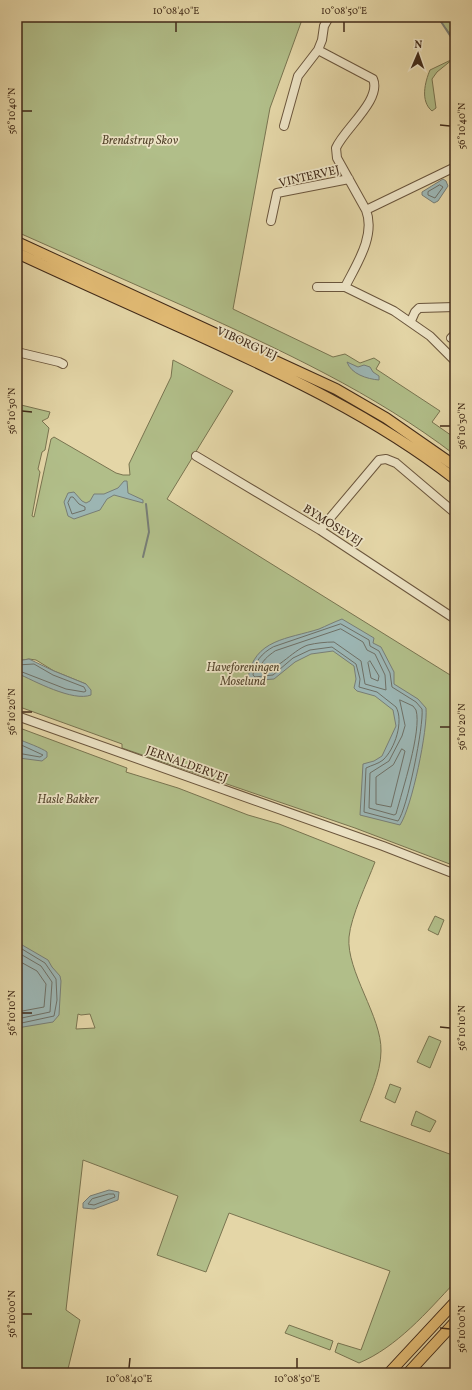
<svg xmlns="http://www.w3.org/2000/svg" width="472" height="1390" font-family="Vollkorn,serif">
<rect width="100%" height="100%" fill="#e4d6a7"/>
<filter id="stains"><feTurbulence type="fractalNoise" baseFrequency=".005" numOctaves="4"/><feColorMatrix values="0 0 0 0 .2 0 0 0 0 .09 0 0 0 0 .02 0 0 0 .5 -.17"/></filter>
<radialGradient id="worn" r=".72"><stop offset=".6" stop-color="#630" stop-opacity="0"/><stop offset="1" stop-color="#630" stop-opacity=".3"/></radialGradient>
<!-- green -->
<path fill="#b1be89" stroke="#797450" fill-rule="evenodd" d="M17,17H303L270,108L233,309L333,357L345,354L360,363L374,358L380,362L376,369L440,411L432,422L455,438V455C374,393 281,350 188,308C131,283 74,257 17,232Z
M437,17H455V40Z
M453,59L437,72L432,79L436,108L432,111C420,101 425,82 430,70Z
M173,360L233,391L167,499L455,678V866L355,828L122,748V744L17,706V673L65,693L86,684L54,671L36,660L29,659L17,661V404L50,412L48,418L42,421L49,428L45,450L42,452L38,469L40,472L32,516L34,517L51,439L54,437L116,473L123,475H130L129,464L171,377Z
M17,727L127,768L126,772L178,788L248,815L279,824L375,862C367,883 351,916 349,937C346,971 382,1017 381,1051C381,1074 368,1099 360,1121L455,1156V1282C427,1312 397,1347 359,1363L335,1352L338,1343L361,1350L390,1271L229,1213L206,1272L157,1255L178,1196L83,1160L66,1310L80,1320L67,1373H17ZM78,1014L81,1015L90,1014L95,1028L76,1029Z
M435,916L444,920L438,935L428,930Z
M429,1036L441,1041L430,1068L417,1062Z
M390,1084L401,1088L395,1103L385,1098Z
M416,1111L436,1121L430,1132L411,1125Z
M289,1325L333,1341L330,1350L285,1333Z"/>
<!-- water -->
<path fill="#9cb6b4" stroke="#787e76" d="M443,179L446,181L448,186L438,201L434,203L422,195V192Z
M347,362L358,367L364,365L370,367L373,372L379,376V380C367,379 351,374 347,362Z
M124,481H127L128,493L143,500V503L114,495L107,499L100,510L74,519L68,516L64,502L68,493L74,492L82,501L86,503L90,501L94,494H104L118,488Z
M342,619L374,638L373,643L381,647L394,672V684L418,699L426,708C428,729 412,807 400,825L360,815L363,764L374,761L382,756L396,726L393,710L375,696L357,691L354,688L356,679L354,666L333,651L311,654L295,662L274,679L250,681L248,678C254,639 288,639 319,629C326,626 334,622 342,619Z
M29,659L54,671L86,684L91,690V695C73,702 34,681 17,673V661Z
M18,739C25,742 42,748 47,752V757L42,761L19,758L17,755Z
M17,942L48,960L52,967L60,976L61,981L59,1015L53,1022L17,1028Z
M109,1190L119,1192L118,1200L94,1209L83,1208V1203L90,1196Z"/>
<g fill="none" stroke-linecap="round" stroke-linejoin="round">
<!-- shore -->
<path stroke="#6e7066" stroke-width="1" d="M440,185L443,187L435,198L428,195V192Z
M71,497H73L79,504L85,507V510L72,514L68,503Z
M341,624L369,640L370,646L379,651L390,673L392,687L416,702L422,709C424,725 407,810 398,821L364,812L366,768C372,765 378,764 383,760C395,749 404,721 396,707L377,692L359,687L360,679L356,664L332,647L310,650L293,658L273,675L255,677L253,675C254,662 262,653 273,647Z
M341,629L363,642L367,650L375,654L385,675L386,690L365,684L361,661L334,642C326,642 316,643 308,645C292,650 274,675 260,670C261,661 268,656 275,651Z
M370,661L379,676L378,681L371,678L368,663Z
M17,665L34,664L53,675L84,687L86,691L84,692L66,689L17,670
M400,700L413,706L416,710C422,731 402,791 396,814L394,815L369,808L370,773L389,761L402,736L405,726Z
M17,743L43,755L40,757L17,753
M402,749L405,751L391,807L376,804V777L393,765Z
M17,946L45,963L56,979L57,1000L54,1016L17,1024
M17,952L41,966L52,982L50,1012L17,1019
M17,960L37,971L46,984L44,1007L17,1012
M109,1194H114L115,1197L94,1205L88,1204L92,1199Z"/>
<!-- stream -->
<path stroke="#787e76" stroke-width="2" d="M438,17L455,43
M430,19L433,17
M143,557L149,532L146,504"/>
<defs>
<path id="minor" d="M318,50L373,79C382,100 344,129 336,148L337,158L366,210C376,236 356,265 345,287
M284,126L298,76L318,50L322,40L324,26L329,17
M366,210L455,167
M271,221L277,193L349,179
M317,287H345L394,311L430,336L455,361
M411,321L415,312L419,308L455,307
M451,338L455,334
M17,352L59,362L63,364
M196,456L320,530L455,619
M320,530L379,460L386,459L396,463L455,513
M17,716L383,846L455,874"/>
<path id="major" d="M17,242L336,389L386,418L455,466
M17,253C75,280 133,306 191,332C283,374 374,416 455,479
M389,1373L455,1302
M408,1373L455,1322"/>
</defs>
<!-- minor casing -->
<use href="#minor" stroke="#6a553c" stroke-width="10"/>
<!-- major casing -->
<use href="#major" stroke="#412a18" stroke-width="12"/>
<!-- minor -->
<use href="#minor" stroke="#ede4c6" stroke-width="8"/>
<!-- major -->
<use href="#major" stroke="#e2bb74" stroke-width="10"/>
</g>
<!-- ticks -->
<path fill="none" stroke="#412a18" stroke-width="1.5" d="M176,32V22M344,32V22M22,111H32M440,125L450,126M22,411L32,412M440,426H450M22,712H32M440,727H450M22,1013H32M440,1027L450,1028M22,1314H32M440,1328L450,1329M129,1368L130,1358M297,1368V1358"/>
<g text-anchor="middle" stroke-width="3.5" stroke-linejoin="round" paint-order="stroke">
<!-- park labels -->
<g font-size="12" font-style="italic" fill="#57482f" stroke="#ede4c6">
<text x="140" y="144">Brendstrup Skov</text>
<text x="243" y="671">Haveforeningen<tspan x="243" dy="14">Moselund</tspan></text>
<text x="68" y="803">Hasle Bakker</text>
</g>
<!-- street labels -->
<g font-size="12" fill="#412a18" stroke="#ede4c6">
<text transform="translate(309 176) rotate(-13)" y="4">VINTERVEJ</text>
<text transform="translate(247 343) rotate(24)" y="4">VIBORGVEJ</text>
<text transform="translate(333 525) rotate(32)" y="4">BYMOSEVEJ</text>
<text transform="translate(187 764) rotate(20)" y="4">JERNALDERVEJ</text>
</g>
</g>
<!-- margin -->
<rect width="472" height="1390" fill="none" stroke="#e4d6a7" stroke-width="44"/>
<!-- north arrow -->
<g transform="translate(418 54) rotate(2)" stroke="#ede4c6" stroke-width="3" paint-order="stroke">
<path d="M0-3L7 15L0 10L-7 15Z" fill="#412a18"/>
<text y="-6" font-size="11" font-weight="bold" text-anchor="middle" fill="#412a18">N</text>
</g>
<rect x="22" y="22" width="428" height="1346" fill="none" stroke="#412a18" stroke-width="1.5"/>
<g font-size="10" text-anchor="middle" fill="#412a18">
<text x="176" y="14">10°08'40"E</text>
<text x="344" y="14">10°08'50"E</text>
<text transform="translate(11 111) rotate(-90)" y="4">56°10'40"N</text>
<text transform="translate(461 126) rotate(-90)" y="4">56°10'40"N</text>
<text transform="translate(11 411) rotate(-90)" y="4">56°10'30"N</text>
<text transform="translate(461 426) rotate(-90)" y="4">56°10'30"N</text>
<text transform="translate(11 712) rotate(-90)" y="4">56°10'20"N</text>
<text transform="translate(461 727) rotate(-90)" y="4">56°10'20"N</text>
<text transform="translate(11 1013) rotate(-90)" y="4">56°10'10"N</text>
<text transform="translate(461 1028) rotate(-90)" y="4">56°10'10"N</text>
<text transform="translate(11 1314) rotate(-90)" y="4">56°10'00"N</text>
<text transform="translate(461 1329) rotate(-90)" y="4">56°10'00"N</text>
<text x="129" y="1382">10°08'40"E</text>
<text x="297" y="1382">10°08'50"E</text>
</g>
<rect width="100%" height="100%" filter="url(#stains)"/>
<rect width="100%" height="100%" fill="url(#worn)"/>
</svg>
